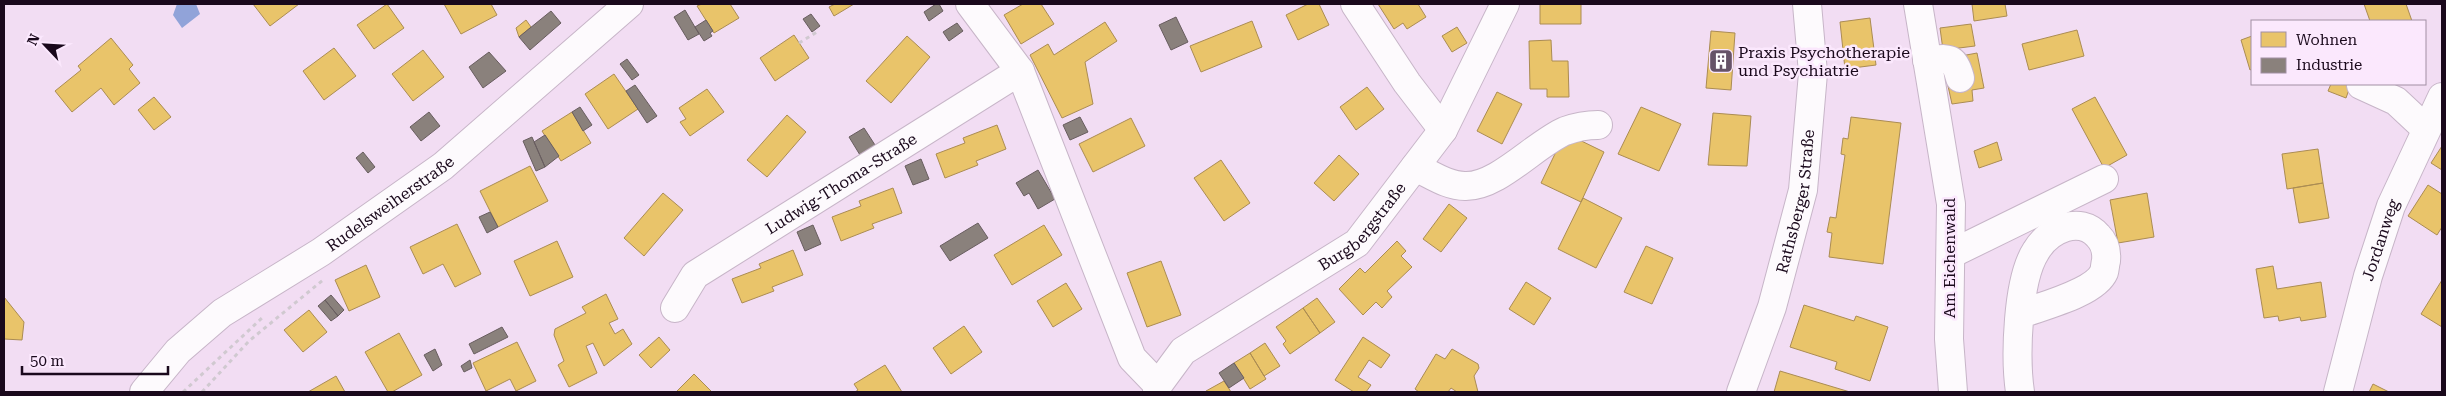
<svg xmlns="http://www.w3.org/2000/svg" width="2446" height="396" font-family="'Roboto Serif',serif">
<rect width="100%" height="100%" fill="#f2ddf3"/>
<!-- water -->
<path fill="#91a3d9" d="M177,4H196L200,14L182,28L173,15Z"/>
<!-- homes -->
<path fill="#e9c46a" stroke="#ab8c53" d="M253,4H299L270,26Z
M387,4L404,28L374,49L357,25Z
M444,4H491L497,15L461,34Z
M702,4H730L739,18L714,33L697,6Z
M835,4H854L834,16L829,7Z
M1023,4H1041L1054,24L1021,44L1004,15Z
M1308,4H1319L1329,25L1298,40L1286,15Z
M1378,4H1418L1426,17L1407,29L1403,23L1394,29Z
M1540,4H1581V24H1540Z
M1972,4H2005L2007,16L1974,21Z
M2364,4H2406L2412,21H2370Z
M1870,18L1876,65L1845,69L1840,22Z
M526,20L531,27L519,37L516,28Z
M1252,21L1262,47L1201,72L1190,46Z
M1105,22L1117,41L1085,62L1093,104L1062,118L1030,55L1048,44L1054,55Z
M1971,24L1975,46L1943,50L1940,28Z
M1457,27L1467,43L1452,52L1442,36Z
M2077,30L2084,56L2029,70L2022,44Z
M1711,31L1735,33L1731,90L1706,88Z
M794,35L809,58L775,81L760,58Z
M907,36L930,57L891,103L866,81Z
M2252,36V69L2250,70L2241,40Z
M111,38L133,65L129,69L140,83L114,105L101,88L72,112L55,91L81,70L78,66Z
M1551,40L1552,61H1568L1569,97H1547V89H1530L1529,41Z
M334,48L356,76L324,100L303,71Z
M423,50L444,77L413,101L392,74Z
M1977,53L1984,88L1972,90L1973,101L1952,104L1948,86L1966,83L1961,56Z
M614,74L638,109L608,129L585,94Z
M2331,84H2351L2346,98L2328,91Z
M1367,87L1384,109L1356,130L1340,107Z
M707,89L724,112L690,136L680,122L686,119L679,108Z
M1497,92L1522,104L1502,144L1477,131Z
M154,97L171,117L154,130L138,110Z
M2095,97L2127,155L2104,168L2072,109Z
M1641,107L1681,124L1659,171L1618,154Z
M572,112L591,143L561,161L542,131Z
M1713,113L1751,116L1747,166L1708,165Z
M787,115L806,132L767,177L747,160Z
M1851,117L1901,123L1883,264L1829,257L1832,233L1827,232L1830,217L1836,218L1845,155L1841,154L1843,138L1848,139Z
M1131,118L1145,146L1093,172L1079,144Z
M997,125L1006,149L976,161L978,165L945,178L936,154L965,143L963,138Z
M1565,133L1604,152L1581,202L1541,183Z
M1997,142L2002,160L1979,168L1974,151Z
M2442,146V170L2431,163Z
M2318,149L2323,183L2287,189L2282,154Z
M1339,155L1359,174L1334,201L1314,183Z
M1221,160L1250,203L1224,221L1194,178Z
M530,166L548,201L498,227L480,191Z
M2323,183L2329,218L2299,223L2293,188Z
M2428,185L2442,194V227L2437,235L2408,216Z
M893,188L902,213L872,224L874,228L841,241L832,217L861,206L859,201Z
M663,193L683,210L644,256L624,238Z
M2147,193L2154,237L2118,243L2110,200Z
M1583,198L1622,218L1596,268L1558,249Z
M1449,204L1467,218L1441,252L1423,239Z
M457,224L481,274L455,287L443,264L423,274L410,247Z
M1044,225L1062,255L1012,285L994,255Z
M557,241L573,277L530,296L514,261Z
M1397,241L1406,251L1401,256L1412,267L1387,291L1392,297L1382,308L1376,302L1363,315L1339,289L1360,268L1365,273Z
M1646,246L1673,258L1652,304L1624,292Z
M793,250L803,275L772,287L774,291L742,303L732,279L761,268L759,264Z
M1161,261L1181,315L1147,327L1127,273Z
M366,265L380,297L349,311L335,280Z
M2273,266L2277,289L2321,282L2326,317L2301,321L2300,317L2279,321L2278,316L2264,318L2256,269Z
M2442,280V327L2421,314Z
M1526,282L1551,298L1534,325L1509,309Z
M1066,283L1082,309L1053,327L1037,301Z
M606,294L618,319L609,323L615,334L623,329L632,344L604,366L593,343L586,346L597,373L569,387L558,365L564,361L554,335L555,329L586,313L582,307Z
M4,297L24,322L22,340L4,339Z
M1317,298L1335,322L1320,333L1303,308Z
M1804,305L1854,321L1856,316L1888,327L1870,381L1835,369L1837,362L1790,347Z
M1303,308L1320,333L1290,354L1283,344L1286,341L1276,327Z
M309,310L327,332L303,352L284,330Z
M964,326L982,352L951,374L933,348Z
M399,333L422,375L392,392H388L365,352Z
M659,337L670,350L651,368L639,355Z
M1363,337L1390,355L1381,368L1369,360L1358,377L1371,385L1366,392H1354L1335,380Z
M517,342L536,381L516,391L510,379L486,391L473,363Z
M1265,343L1280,366L1264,376L1250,353Z
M1452,349L1478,364L1479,368L1474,376L1478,392H1457L1451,388L1448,392H1419L1415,389L1436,354L1445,359Z
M1250,353L1266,379L1250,389L1234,363Z
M885,365L902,392H855L858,390L854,384Z
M1780,371L1850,392H1774Z
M694,374L712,392H676Z
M336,376L345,392H308Z
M1224,381L1231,392H1207L1206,391Z
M2373,384L2389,392H2369Z"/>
<!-- industry -->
<path fill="#8a817c" stroke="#685d5f" d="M936,4H939L943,11L929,21L924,12Z
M685,10L699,34L688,40L674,17Z
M551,11L561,23L530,50L519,37Z
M811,14L820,26L812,32L803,19Z
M1176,17L1188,42L1171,50L1159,25Z
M706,20L713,31L710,33L712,36L704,41L695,27Z
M957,23L963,31L949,41L943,32Z
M489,52L506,71L483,88L469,67Z
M627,59L639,75L632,80L620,64Z
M635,85L657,116L647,123L626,91Z
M580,107L592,125L583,131L572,112Z
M429,112L440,126L421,141L410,127Z
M1080,117L1088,132L1070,140L1063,125Z
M864,128L875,145L860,155L849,137Z
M545,135L559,156L545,167L534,142Z
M532,137L545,167L536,171L523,141Z
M363,152L375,167L368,173L356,158Z
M921,159L929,179L913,185L905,166Z
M1038,170L1055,199L1038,209L1029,193L1024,196L1016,183Z
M490,212L498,227L487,233L479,217Z
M978,223L988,238L950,261L940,246Z
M813,225L821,244L805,251L797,232Z
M331,295L344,310L338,316L325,300Z
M325,300L338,316L331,321L318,306Z
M502,327L508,337L474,354L469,344Z
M435,349L442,365L433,371L424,355Z
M470,360L472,368L464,372L461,366Z
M1234,363L1244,378L1229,388L1219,373Z"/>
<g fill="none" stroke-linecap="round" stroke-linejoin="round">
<defs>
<g id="minor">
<path d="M970,4L1020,71L1132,358L1158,385"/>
<path d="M1355,4L1407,83L1443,130"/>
<path d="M1918,4L1951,204L1949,339L1953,392"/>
<path d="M1927,60C1949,59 1954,55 1960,78"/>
<path d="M2361,85L2396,101L2426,129"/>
<path d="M1415,167C1431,174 1447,186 1465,186C1498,187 1535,144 1565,131C1576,127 1587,125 1598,125"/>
<path d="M1951,254L2104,179"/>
<path id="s1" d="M675,308L695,275L1020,71"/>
<path id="s2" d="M144,392L178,351L222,313L321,252L443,166L629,4"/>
<path id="s3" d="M1157,392L1158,385L1183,351L1357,243L1443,130L1505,4"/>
<path id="s4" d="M1741,392L1772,307L1803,190L1813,73L1807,4"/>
<path d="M2020,392C2015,358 2017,280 2036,251C2049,229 2080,215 2098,236C2105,243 2107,251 2106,261C2105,264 2105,269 2104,272C2095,293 2042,306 2021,314"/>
<path id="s5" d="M2338,392L2368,276L2391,206L2442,97"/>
</g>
</defs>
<!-- minor casing -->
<use href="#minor" stroke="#c7b5c8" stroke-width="30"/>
<!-- path -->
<path stroke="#d0c9d0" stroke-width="3" stroke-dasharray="4 4" stroke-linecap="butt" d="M799,43L817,32
M183,392L263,317
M202,392L249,341L323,280"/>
<!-- minor -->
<use href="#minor" stroke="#fdfafd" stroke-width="28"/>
</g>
<!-- icons -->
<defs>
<symbol id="building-square" viewBox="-11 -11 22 22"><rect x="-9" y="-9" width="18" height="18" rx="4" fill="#665367" stroke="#fbe8fd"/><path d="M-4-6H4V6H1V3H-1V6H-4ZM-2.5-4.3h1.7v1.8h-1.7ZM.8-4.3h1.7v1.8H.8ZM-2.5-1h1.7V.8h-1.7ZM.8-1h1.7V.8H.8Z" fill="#fff"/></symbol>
</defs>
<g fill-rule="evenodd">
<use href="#building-square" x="1707" y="47" width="28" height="28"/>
</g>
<g text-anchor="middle" stroke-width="5" stroke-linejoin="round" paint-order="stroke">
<!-- poi labels -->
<g font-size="16" fill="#1a091c" stroke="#fbe8fd" text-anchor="start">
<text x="1738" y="58">Praxis Psychotherapie<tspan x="1738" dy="18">und Psychiatrie</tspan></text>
</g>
<!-- street labels -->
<g font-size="16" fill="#1a091c" stroke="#fbe8fd">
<text dy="6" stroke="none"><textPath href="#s1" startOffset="211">Ludwig-Thoma-Straße</textPath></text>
<text dy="6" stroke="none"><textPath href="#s4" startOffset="199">Rathsberger Straße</textPath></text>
<text dy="6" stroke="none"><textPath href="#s2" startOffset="312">Rudelsweiherstraße</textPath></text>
<text dy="6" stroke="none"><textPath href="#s3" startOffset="269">Burgbergstraße</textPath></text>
<text dy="6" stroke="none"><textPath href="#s5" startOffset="158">Jordanweg</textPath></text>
<text transform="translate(1949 258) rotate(-90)" y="6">Am Eichenwald</text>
</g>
</g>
<!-- border -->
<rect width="2446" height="396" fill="none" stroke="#1a091c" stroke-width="10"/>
<!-- legend -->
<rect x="2251" y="20" width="175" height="65" fill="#fbe8fd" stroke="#a18fa3"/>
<rect x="2261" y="32" width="25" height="15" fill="#e9c46a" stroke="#a18fa3"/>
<text x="2296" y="45" font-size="15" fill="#1a091c">Wohnen</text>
<rect x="2261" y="58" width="25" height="15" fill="#8a817c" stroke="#a18fa3"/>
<text x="2296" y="70" font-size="15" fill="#1a091c">Industrie</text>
<!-- north arrow -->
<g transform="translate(45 45) rotate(295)" stroke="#fbe8fd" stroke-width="4" paint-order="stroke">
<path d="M0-4L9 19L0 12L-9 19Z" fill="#1a091c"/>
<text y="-8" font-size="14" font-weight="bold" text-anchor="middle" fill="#1a091c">N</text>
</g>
<!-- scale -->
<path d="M22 366v8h146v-8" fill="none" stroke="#1a091c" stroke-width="2.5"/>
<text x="30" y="366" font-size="15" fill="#1a091c" stroke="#fbe8fd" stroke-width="4" paint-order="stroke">50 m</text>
</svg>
